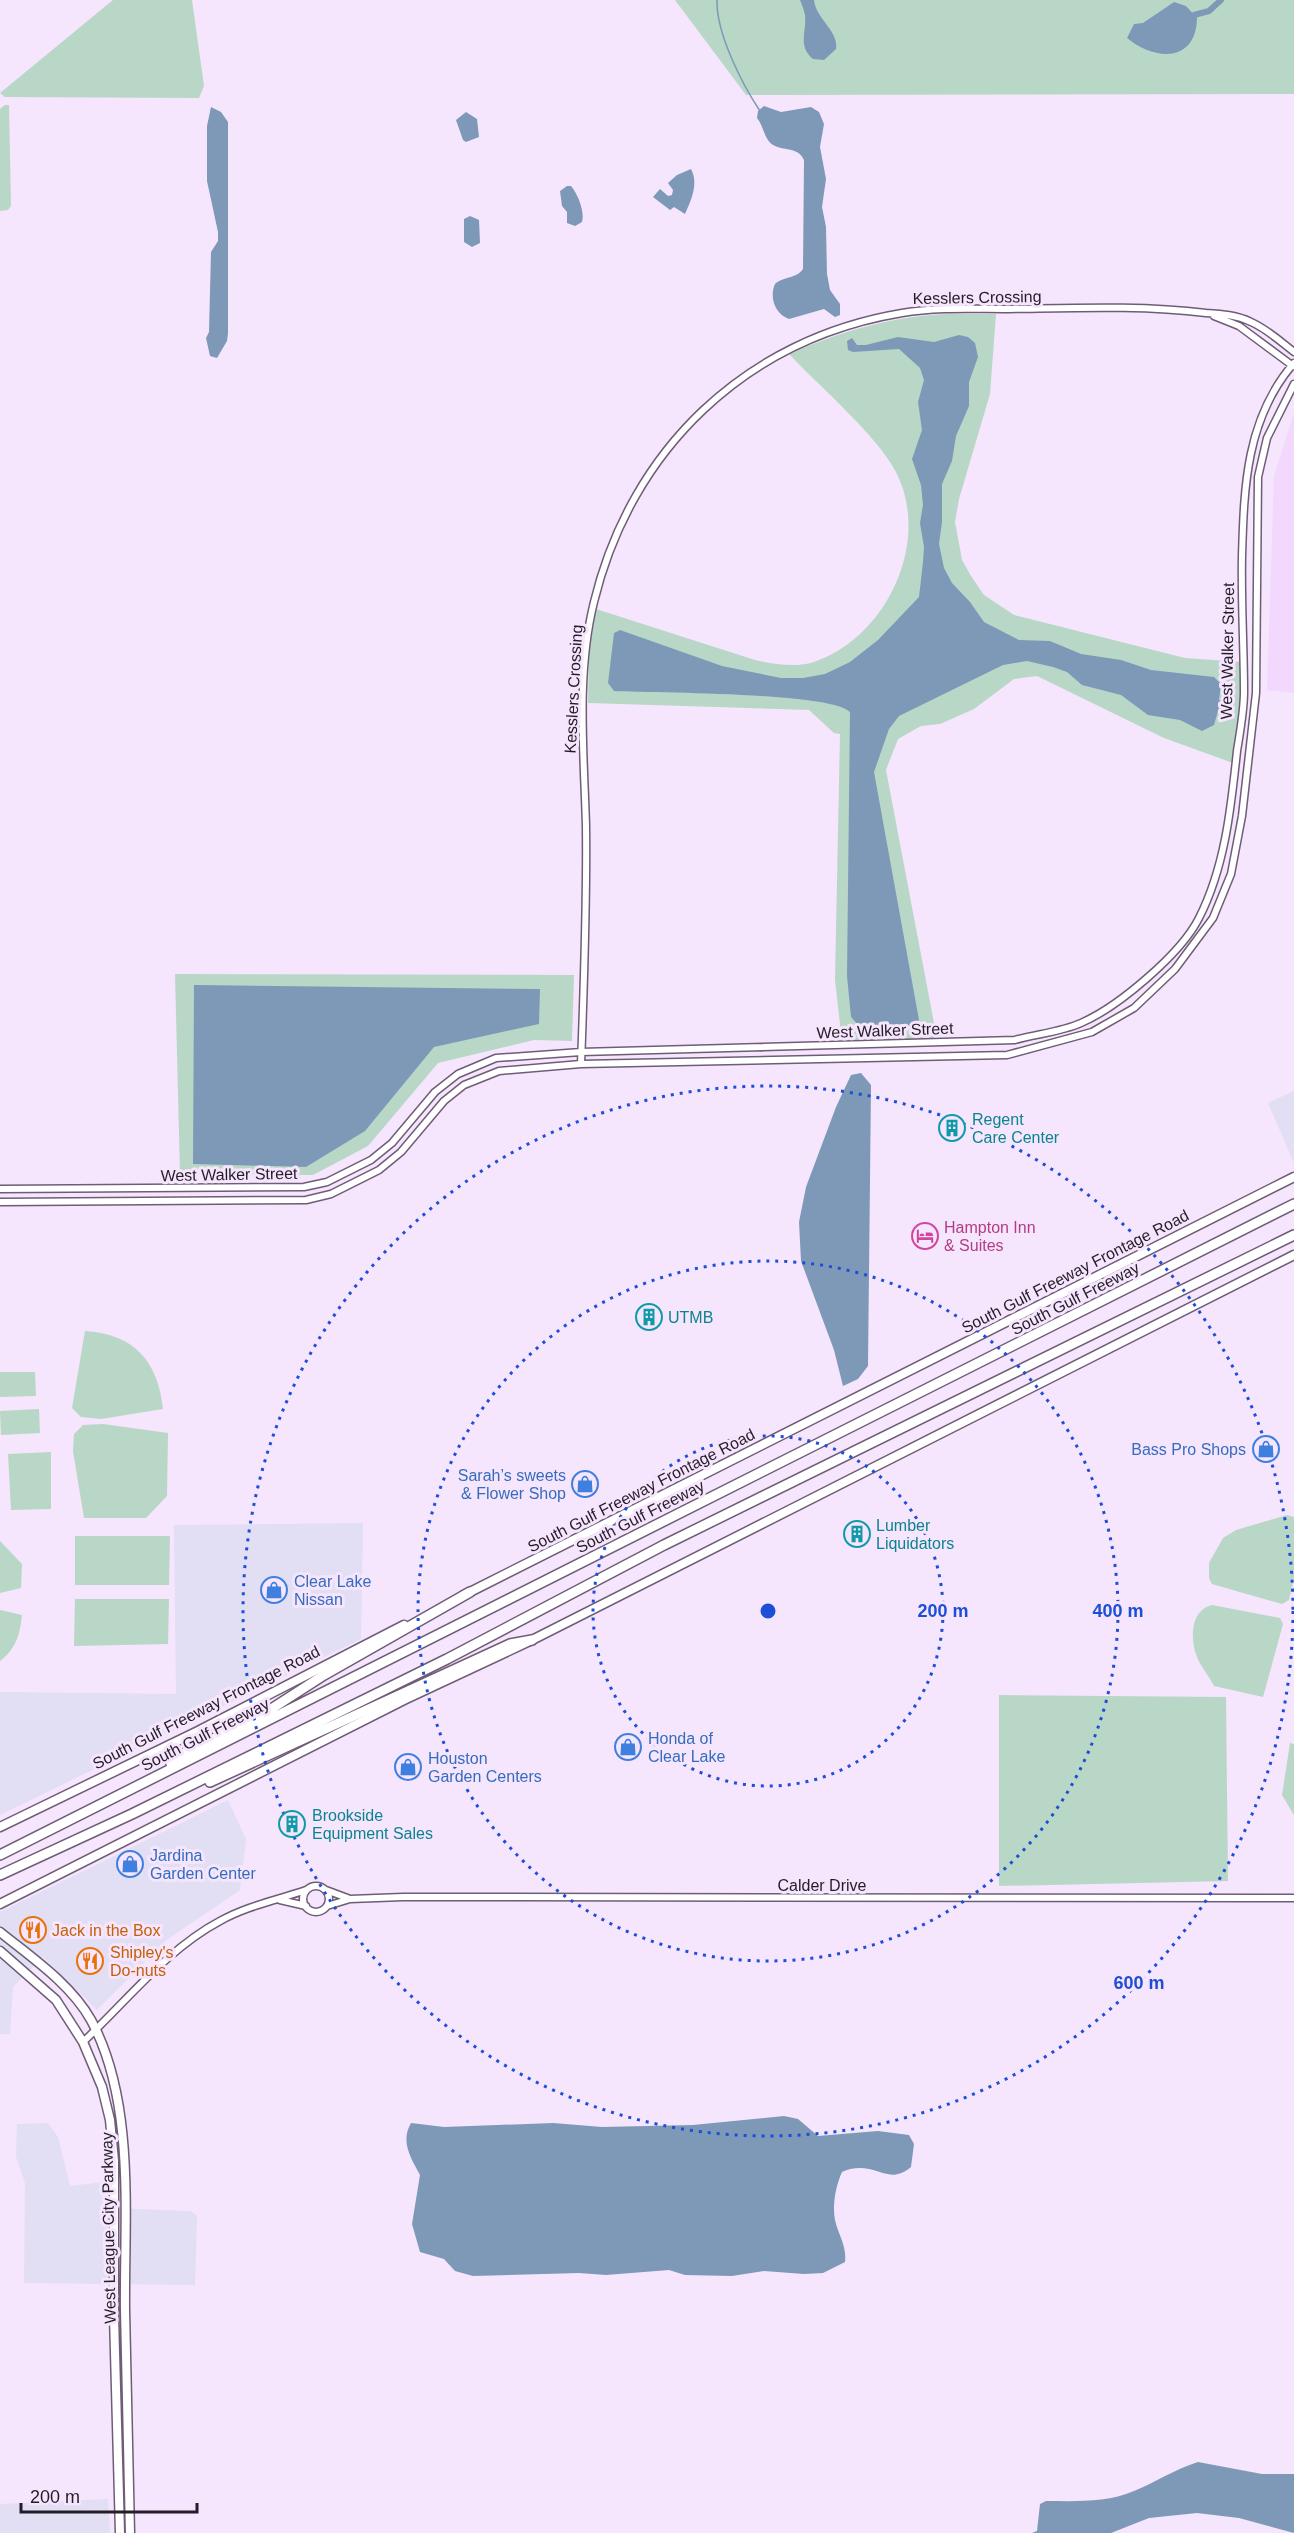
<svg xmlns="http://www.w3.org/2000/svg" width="1294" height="2533" font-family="Helvetica,sans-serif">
<rect width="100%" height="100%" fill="#f5e5fd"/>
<!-- commercial -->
<path fill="#e2def4" d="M1294,1091V1163L1268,1103Z
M363,1523L361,1639L0,1815V1692L176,1694L174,1525Z
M228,1800L246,1839L240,1890L168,1939L97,2010L43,1957L13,1987L10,2034H0V1912Z
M48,2123L58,2137L70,2186L103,2182L108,2208L191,2211L197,2216L195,2285L24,2283L25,2183L16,2157L17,2124Z
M108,2499L110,2533H0V2504Z"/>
<!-- built -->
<path fill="#f2d8fd" d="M1294,413V693L1267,690L1274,476Z"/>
<!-- green -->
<path fill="#b9d7c6" d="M113,0H192L204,86L199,98L5,97L0,93Z
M675,0H1294V94L746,95Z
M5,105H9L11,206L8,210L0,211V109Z
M944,314H996L990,394L959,499L955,522L962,560L971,576L984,595L1014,615L1185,658L1241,662V692L1233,763L1164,738L1037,676L1014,679L974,709L940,724L921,726L898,739L886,770L937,1039L842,1042L835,980L840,734L834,733L809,710L588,703L589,654L596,609L755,660C774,664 795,668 814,662C886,638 932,542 896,472C876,434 820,387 789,354C840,332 888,317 944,314Z
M175,974L574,975L572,1041L534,1040L438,1063L368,1146L313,1175L180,1174Z
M85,1331C134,1334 158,1361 163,1409L101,1419L81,1417L72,1408Z
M0,1372H35L36,1396L0,1397Z
M39,1409L40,1433L1,1435L0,1411Z
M103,1424L168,1433L167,1496L146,1518H84L73,1451L74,1434L83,1425Z
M51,1452V1509L11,1510L8,1454Z
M1287,1515L1294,1517V1578L1289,1600L1282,1604L1212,1584L1209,1578V1563L1223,1538L1236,1530Z
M75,1536H170L169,1585H75Z
M0,1541L22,1564L21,1588L0,1593Z
M75,1599H169L168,1644L74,1646Z
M1212,1605L1280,1618L1283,1624L1263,1697L1214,1686C1209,1676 1201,1667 1197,1657C1190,1640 1190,1610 1212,1605Z
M0,1610L22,1615C20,1634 16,1649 0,1661Z
M999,1695L1226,1697L1228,1881L999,1886Z
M1290,1743L1294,1744V1815L1282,1795Z"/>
<!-- water -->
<path fill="#7d99b7" d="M800,0H814C816,19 839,31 836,49L824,60L813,59C797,46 807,31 805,15C804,10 802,5 800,0Z
M1174,2L1186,6L1197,18C1196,63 1155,61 1127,38L1134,24L1143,23Z
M764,106L781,112L811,107L819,112L824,124L820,147L826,179L822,207L826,227L827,274L830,290L840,304V315L835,317L824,309L789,319C775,314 769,297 775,284C784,276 796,279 803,269L804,160C798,147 786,151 775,146C764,141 764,126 757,118L758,111Z
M211,107L221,112L228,122V333L227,341L217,358L210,356L206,338L209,332L211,252L218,241V232L207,181V126Z
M466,112L477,119L479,137L466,142L463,140L456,120Z
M691,169C699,184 691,200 685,214L674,207L670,210L653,197L660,189L668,196L672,195L673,190L668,183L677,175Z
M567,186H571C578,194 585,212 582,222L575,226L567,223V212L562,206L560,191Z
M470,216L479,220L480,243L472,247L464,242V219Z
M959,335L968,337L975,343L978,357L969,382V406L956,436L952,461L942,484V522L939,544L944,568L952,583L970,602L984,622L1019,640L1050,641L1081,654L1121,660L1151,670L1214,677L1221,684L1219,700L1232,704V708L1218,711L1214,725L1202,731L1180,720L1148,715L1121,695L1082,685L1067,672L1053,667L1027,661L1003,665L899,716L889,729L874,772L919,1020C908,1037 874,1025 858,1025L851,1017L847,976L850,712C830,692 653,693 614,691L608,683L614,633L620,630L722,666L781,678H803L825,674L850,662L878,640L919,597L923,562L924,547L920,523L923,505L921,485L912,459L922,430L918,402L924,380L920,368L899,349L853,352L848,350L847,341L852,338L857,345H866L898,337L934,342Z
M194,985L540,989L539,1024L434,1047L365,1131L306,1167L193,1164Z
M861,1073L871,1085L868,1366L858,1379L843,1386L834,1350L801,1261L799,1222L806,1187L836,1107L851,1075Z
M784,2116L798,2119L818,2136L878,2131L909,2135L914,2144L911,2167C886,2188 875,2158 842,2172C836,2185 832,2205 835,2220C838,2234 847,2246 845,2262L823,2273L804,2274L764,2271L732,2276L685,2275L669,2270L606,2275L579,2273L473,2276L455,2271L444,2259L420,2252L412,2224L420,2175C411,2158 400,2142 411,2123L444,2127L553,2123L602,2127L693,2125Z
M1198,2462L1262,2474H1294V2533L1239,2518L1197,2513L1149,2518L1111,2533H1032L1037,2531L1040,2504L1046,2501C1075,2501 1106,2503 1134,2491C1156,2482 1175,2469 1198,2462Z"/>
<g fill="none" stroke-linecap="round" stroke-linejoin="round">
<!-- stream -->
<path stroke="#7d99b7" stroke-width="1.5" d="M717,0C716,33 742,84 760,111"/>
<!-- canal -->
<path stroke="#7d99b7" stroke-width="6" d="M1194,15L1209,11L1221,0"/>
<defs>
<path id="minor" d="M1214,316L1239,326L1293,366
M581,1064C584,985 587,905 586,826C584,753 576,674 594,602C631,449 746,339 902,313C937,307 973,309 1008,309C1074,308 1141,305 1206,313C1222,314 1237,315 1251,322C1267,329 1280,341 1294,352
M0,1189L304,1187L327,1182L371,1160L392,1143L435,1092L458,1074L496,1058L581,1052L1015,1040C1036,1034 1061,1032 1081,1023C1118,1007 1181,954 1199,918C1225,867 1231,808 1237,751C1240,732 1244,711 1244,692C1244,647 1241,601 1242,556C1244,487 1246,418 1294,363
M0,1202L306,1200L331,1194L379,1170L401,1152L444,1101L464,1085L499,1071L581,1064L1007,1055L1092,1032L1134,1008L1175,969L1213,918L1231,874L1242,816L1256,693L1258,477L1267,438L1294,384
M303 1899a13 13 0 1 1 26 0a13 13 0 1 1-26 0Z
M326,1890L350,1899
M280,1900L306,1906
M327,1906L350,1899L403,1897L1294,1898
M83,2042C126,2002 167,1949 220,1921C247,1906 277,1900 306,1890"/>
<path id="major" d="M464,1595L1294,1177
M0,1827L198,1731L404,1625
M0,1904L404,1700L532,1640L1294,1255
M0,1932C31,1957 71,1984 91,2020C136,2103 124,2218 125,2310C126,2385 128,2459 130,2533
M0,1951L56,2000L83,2042L102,2087L110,2120L114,2161V2316L120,2533"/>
<path id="highway" d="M171,1764L181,1755L265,1713L324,1675L470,1592
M210,1782L510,1644L532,1640
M0,1855L1294,1204
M0,1875L132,1814L447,1659L664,1545L1294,1235"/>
</defs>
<!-- minor casing -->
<use href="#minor" stroke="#6f5d77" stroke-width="9"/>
<!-- major casing -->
<use href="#major" stroke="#6f5d77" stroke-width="11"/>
<!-- highway casing -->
<use href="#highway" stroke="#6f5d77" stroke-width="12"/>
<!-- minor -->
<use href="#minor" stroke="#fff" stroke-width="6"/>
<!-- major -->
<use href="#major" stroke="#fff" stroke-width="8"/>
<!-- highway -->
<use href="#highway" stroke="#fff" stroke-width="9"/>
</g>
<!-- distance rings -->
<g fill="none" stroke="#1d4ed8" stroke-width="3" stroke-dasharray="3 6">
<circle cx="768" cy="1611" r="175"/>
<circle cx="768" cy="1611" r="350"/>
<circle cx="768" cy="1611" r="525"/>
</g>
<!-- icons -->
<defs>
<symbol id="building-ring" viewBox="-11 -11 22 22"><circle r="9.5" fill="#f5e5fd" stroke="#0f9aa8" stroke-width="1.5"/><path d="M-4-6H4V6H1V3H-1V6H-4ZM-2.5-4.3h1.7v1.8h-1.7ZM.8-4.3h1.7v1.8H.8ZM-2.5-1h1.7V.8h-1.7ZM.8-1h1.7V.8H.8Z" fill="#0f9aa8"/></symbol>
<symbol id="hotel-ring" viewBox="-11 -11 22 22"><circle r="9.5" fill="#f5e5fd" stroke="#d1479c" stroke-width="1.5"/><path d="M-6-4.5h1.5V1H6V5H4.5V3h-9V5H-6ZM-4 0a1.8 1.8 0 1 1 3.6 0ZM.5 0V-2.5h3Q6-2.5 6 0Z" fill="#d1479c"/></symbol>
<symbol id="shop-ring" viewBox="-11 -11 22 22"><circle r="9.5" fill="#f5e5fd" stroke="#3f7fe0" stroke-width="1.5"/><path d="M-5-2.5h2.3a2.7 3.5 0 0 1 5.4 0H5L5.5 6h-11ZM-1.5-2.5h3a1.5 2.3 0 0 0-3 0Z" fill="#3f7fe0"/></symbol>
<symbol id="restaurant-ring" viewBox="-11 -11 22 22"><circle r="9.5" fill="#f5e5fd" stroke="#e8710a" stroke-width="1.5"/><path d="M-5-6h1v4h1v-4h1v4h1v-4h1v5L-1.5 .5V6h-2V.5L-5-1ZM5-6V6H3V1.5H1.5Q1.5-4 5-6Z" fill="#e8710a"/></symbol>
</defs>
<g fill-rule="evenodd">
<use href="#building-ring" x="937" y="1113" width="30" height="30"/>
<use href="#hotel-ring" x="910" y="1221" width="30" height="30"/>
<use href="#building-ring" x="634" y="1302" width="30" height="30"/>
<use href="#shop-ring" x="1251" y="1434" width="30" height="30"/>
<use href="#shop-ring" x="570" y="1469" width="30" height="30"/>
<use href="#building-ring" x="842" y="1519" width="30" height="30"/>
<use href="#shop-ring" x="259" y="1575" width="30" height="30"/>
<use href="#shop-ring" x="613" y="1732" width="30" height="30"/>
<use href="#shop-ring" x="393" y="1752" width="30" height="30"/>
<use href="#building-ring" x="277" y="1809" width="30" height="30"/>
<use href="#shop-ring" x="115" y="1849" width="30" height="30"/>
<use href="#restaurant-ring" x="18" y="1915" width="30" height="30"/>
<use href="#restaurant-ring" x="75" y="1946" width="30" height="30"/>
</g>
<g text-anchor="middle" stroke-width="6" stroke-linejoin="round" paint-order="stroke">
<!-- street labels -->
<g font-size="16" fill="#241d27" stroke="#f5e5fd">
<text transform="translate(977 297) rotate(-1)" y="6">Kesslers Crossing</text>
<text transform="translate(1227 651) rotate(-89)" y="6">West Walker Street</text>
<text transform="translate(573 689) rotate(-87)" y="6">Kesslers Crossing</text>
<text transform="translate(885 1030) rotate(-2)" y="6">West Walker Street</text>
<text transform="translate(229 1174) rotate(-1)" y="6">West Walker Street</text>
<text transform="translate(1075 1271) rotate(-27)" y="6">South Gulf Freeway Frontage Road</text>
<text transform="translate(1075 1298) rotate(-27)" y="6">South Gulf Freeway</text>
<text transform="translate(641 1490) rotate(-27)" y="6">South Gulf Freeway Frontage Road</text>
<text transform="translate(640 1516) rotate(-27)" y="6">South Gulf Freeway</text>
<text transform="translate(206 1707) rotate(-27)" y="6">South Gulf Freeway Frontage Road</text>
<text transform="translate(205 1734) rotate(-27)" y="6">South Gulf Freeway</text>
<text x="822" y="1891">Calder Drive</text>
<text transform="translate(108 2228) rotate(-91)" y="6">West League City Parkway</text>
</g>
<!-- culture labels -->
<g font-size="16" fill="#0d838f" stroke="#f5e5fd" text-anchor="start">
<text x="972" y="1125">Regent<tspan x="972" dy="18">Care Center</tspan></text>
<text x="668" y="1323">UTMB</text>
<text x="876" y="1531">Lumber<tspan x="876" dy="18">Liquidators</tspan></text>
<text x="312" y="1821">Brookside<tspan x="312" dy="18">Equipment Sales</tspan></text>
</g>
<!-- hotel labels -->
<g font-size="16" fill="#b23c85" stroke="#f5e5fd" text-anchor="start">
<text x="944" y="1233">Hampton Inn<tspan x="944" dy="18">&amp; Suites</tspan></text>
</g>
<!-- shop labels -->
<g font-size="16" fill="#366cbe" stroke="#f5e5fd" text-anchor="start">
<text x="1246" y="1455" text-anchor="end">Bass Pro Shops</text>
<text x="566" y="1481" text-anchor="end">Sarah’s sweets<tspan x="566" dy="18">&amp; Flower Shop</tspan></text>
<text x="294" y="1587">Clear Lake<tspan x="294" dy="18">Nissan</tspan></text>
<text x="648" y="1744">Honda of<tspan x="648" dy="18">Clear Lake</tspan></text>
<text x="428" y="1764">Houston<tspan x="428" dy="18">Garden Centers</tspan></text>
<text x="150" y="1861">Jardina<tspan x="150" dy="18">Garden Center</tspan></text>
</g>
<!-- food labels -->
<g font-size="16" fill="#c56008" stroke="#f5e5fd" text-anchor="start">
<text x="52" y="1936">Jack in the Box</text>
<text x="110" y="1958">Shipley's<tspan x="110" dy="18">Do-nuts</tspan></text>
</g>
</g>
<circle cx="768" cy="1611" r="9" fill="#1d4ed8" stroke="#f5e5fd" stroke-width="3"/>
<g font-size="18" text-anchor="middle" font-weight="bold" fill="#1d4ed8" stroke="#f5e5fd" stroke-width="6" stroke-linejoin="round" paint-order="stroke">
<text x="943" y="1617">200 m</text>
<text x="1118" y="1617">400 m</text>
<text x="1139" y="1989">600 m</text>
</g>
<!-- scale -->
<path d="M21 2503v9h176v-9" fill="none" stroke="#241d27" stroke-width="3"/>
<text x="30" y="2503" font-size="18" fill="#241d27" stroke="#f5e5fd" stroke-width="4.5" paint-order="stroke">200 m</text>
</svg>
